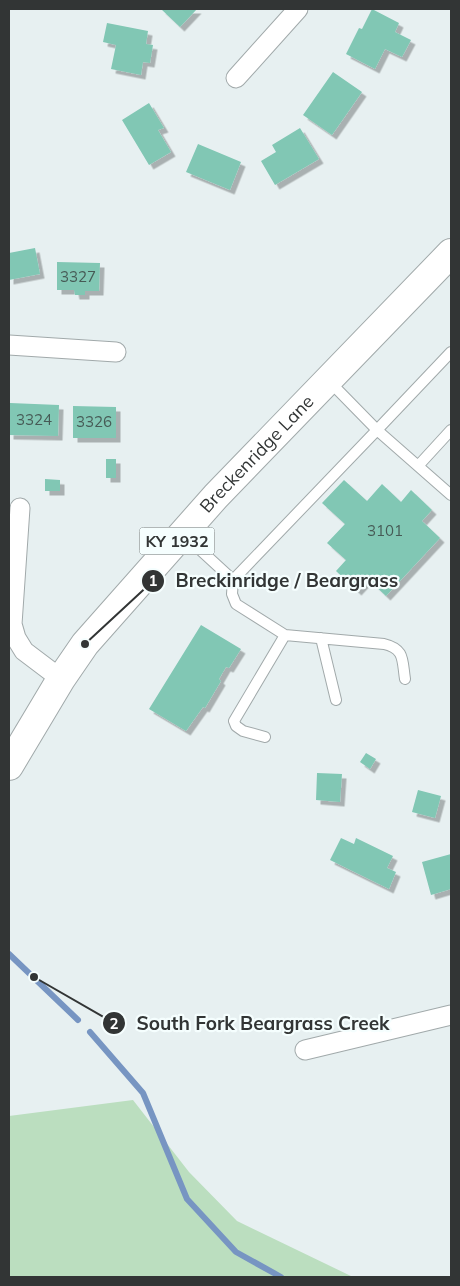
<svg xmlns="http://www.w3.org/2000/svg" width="460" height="1286" font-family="Mulish,sans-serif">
<defs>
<filter id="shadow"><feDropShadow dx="4.5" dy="4.5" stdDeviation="0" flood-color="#0004"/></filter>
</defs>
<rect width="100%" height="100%" fill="#e7f0f1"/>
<!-- green -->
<path fill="#bbdebf" d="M133,1100L189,1172L237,1221L353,1277H9V1116Z"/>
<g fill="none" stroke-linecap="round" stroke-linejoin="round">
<!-- stream -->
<path stroke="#7795c2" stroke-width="6" d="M9,954L78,1020
M90,1032L143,1093L187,1199L236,1252L281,1277"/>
</g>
<!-- building -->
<path fill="#81c7b4" filter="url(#shadow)" d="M161,9H197L180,27Z
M372,9L399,23L395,32L411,40L402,57L385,49L375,69L346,54L359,28L362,29Z
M107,23L148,31L146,44L153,45L150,63L143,62L141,75L111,69L116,45L103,42Z
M333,72L362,92L332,135L303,115Z
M149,103L164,128L158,130L171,152L149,165L122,120Z
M300,128L319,159L275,185L261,161L276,152L272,145Z
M198,144L241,162L230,190L186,172Z
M35,248L40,274L9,280V253Z
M57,262L100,263L99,291H85V295H75L74,290H57Z
M10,403L59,405L58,436L9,435Z
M73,406L116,407V438H73Z
M106,459H116V478H106Z
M45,479L60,480V491H45Z
M344,480L367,501L382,484L401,502L411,490L432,510L422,521L440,538L386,596L368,579L357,591L336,571L346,560L327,543L345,524L322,503Z
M201,625L241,649L229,668L226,667L219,679L221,681L205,708L203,707L186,731L149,709Z
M366,753L376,759L370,769L360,762Z
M317,773L342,774L340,802L316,800Z
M418,790L441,796L435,818L412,812Z
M341,838L354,844L356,838L393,856L387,868L396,872L389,889L330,860Z
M451,854V889L431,895L422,862Z"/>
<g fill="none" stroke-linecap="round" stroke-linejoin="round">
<defs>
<path id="service" d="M329,381L377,430L451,352
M418,466L451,430
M183,534L233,580L377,430L451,495
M233,580L232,594L236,604L285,635L234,721L236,726L243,731L265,737
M285,635L384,644C405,649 402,660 405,679
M321,638L336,700"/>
<path id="minor" d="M236,78L298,9
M9,345L116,352
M20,508L12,624L16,638L24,651L61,679
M305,1050L451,1015"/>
<g id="primary">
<path id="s1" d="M9,766L61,679L85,644L216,496L451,253"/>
</g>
</defs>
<!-- service casing -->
<use href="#service" stroke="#a1a9aa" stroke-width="12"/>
<!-- minor casing -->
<use href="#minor" stroke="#a1a9aa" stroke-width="21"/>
<!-- primary casing -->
<use href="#primary" stroke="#a1a9aa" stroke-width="30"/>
<!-- service -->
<use href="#service" stroke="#fff" stroke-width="10"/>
<!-- minor -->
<use href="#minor" stroke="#fff" stroke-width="19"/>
<!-- primary -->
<use href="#primary" stroke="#fff" stroke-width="28"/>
</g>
<g text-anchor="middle" stroke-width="4.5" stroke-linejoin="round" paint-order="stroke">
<!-- number labels -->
<g font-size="15" fill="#465a55">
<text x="78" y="282">3327</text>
<text x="34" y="425">3324</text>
<text x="94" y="427">3326</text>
<text x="385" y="536">3101</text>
</g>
<!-- shield labels -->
<rect fill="#f5fefe" stroke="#6c7171" stroke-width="1" x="139.5" y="527.5" width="75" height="27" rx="4"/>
<g font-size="16" font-weight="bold" fill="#323535">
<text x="177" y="547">KY 1932</text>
</g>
<!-- street labels -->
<g font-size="18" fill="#323535" stroke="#f5fefe">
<text dy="6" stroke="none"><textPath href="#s1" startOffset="400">Breckenridge Lane</textPath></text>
</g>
</g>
<!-- callouts -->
<path fill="none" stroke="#323535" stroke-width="2" d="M85 644L153 581M34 977L114 1023"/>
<g fill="#323535" stroke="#f5fefe" stroke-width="2">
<circle cx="85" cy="644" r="5"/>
<circle cx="34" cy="977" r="5"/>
<circle cx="153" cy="581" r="12"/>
<circle cx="114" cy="1023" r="12"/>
</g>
<g font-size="15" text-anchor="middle" font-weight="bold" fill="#fff">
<text x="153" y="586">1</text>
<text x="114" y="1029">2</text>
</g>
<g font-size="19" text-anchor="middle" font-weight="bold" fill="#323535" stroke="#f5fefe" stroke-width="4.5" stroke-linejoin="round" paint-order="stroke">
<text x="287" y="587">Breckinridge / Beargrass</text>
<text x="263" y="1030">South Fork Beargrass Creek</text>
</g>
<!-- border -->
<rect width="460" height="1286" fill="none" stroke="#323535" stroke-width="20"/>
</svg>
